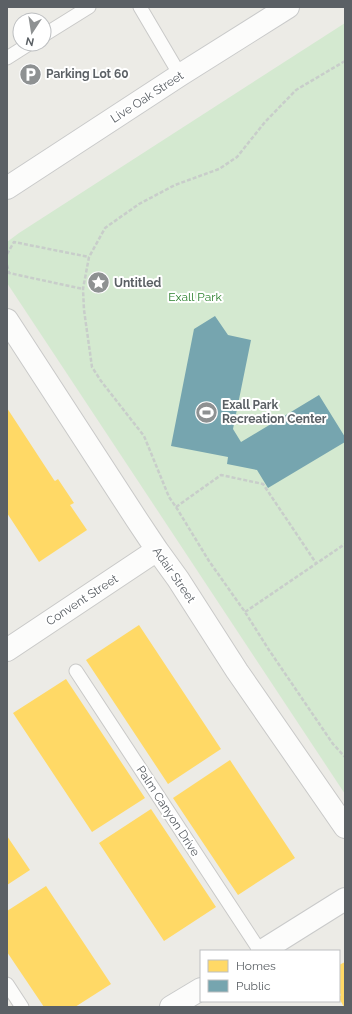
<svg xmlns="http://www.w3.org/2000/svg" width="352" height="1014" font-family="Raleway,sans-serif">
<rect width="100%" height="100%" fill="#ecebe6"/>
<!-- green -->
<path fill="#d4e9d0" d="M345,23V794L7,283V242L19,233Z"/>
<!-- homes -->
<path fill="#ffd966" d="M7,408L54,480L55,481L58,479L74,503L70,505L87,530L39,562L7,513Z
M139,625L221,749L168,784L86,660Z
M66,679L145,798L92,832L13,713Z
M230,760L295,858L238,895L173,798Z
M151,809L216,907L164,941L99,843Z
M7,836L30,870L7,885Z
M46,886L111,984L75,1007H44L7,952V911Z
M345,962V1007H344L339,998V997L341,995L339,991V965Z"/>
<!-- public -->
<path fill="#76a5af" d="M215,316L228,335L251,340L233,429L241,442L319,395L345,437V442L268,488L257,470L227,464L228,457L171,446L194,329Z"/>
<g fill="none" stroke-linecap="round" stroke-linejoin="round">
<defs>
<path id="lane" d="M140,7L180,75
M44,35L89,7
M7,58L29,44
M76,671L260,951
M7,984L22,1007"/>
<path id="street" d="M7,320L137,520L157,550L178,579L237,671L345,827
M7,650L157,550"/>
<path id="secondary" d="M7,188L180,75L288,7
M262,951L345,899
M171,1007L201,989"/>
</defs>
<!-- lane casing -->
<use href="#lane" stroke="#c9c9c8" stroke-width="15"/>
<!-- street casing -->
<use href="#street" stroke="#c9c9c8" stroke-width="24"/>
<!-- secondary casing -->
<use href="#secondary" stroke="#c9caca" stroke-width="24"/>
<!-- path -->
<path stroke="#c8cdca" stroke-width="2.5" stroke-dasharray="4 2" stroke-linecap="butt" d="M345,61L296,90L265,122L237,157L219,169L175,185L139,204L105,228L89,257L83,289L84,310L92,367L101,381L144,436L169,497L176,507L209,561L245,612L269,650L333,744L345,757
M7,254L14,242L89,257
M7,265L9,273L83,289
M176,507L221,475L263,484L316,563
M245,612L345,544"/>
<!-- lane -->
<use href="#lane" stroke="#fcfcfb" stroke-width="13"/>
<!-- street -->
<use href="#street" stroke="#fcfcfb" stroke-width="22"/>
<!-- secondary -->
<use href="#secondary" stroke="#fcfcfb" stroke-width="22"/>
</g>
<!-- icons -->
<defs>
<symbol id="parking-disc" viewBox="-11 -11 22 22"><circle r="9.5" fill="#8e9192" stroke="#fff"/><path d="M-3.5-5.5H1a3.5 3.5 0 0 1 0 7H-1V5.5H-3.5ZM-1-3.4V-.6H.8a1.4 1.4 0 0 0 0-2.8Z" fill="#fff"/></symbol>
<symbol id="sight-disc" viewBox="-11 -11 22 22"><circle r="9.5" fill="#8e9192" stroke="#fff"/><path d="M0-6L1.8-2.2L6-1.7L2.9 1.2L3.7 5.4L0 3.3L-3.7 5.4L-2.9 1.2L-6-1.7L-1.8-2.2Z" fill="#fff"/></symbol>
<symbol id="stadium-disc" viewBox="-11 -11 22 22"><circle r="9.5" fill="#8e9192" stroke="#fff"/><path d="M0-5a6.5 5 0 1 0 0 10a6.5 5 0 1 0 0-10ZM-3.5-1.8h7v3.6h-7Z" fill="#fff"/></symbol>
</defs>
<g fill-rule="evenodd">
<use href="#parking-disc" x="18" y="62" width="25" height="25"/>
<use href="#sight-disc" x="86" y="270" width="25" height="25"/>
<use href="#stadium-disc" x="194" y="400" width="25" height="25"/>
</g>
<g text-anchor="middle" stroke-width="4" stroke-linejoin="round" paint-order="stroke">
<!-- poi labels -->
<g font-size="12" font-weight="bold" fill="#5b6065" stroke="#fff" text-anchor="start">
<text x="46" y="78">Parking Lot 60</text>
<text x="114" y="287">Untitled</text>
<text x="222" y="409">Exall Park<tspan x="222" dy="14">Recreation Center</tspan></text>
</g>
<!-- street labels -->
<g font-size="12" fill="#5b6065" stroke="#fff">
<text transform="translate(147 97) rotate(-33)" y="4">Live Oak Street</text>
<text transform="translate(174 575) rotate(55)" y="4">Adair Street</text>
<text transform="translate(82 600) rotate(-33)" y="4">Convent Street</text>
<text transform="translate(168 811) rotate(57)" y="4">Palm Canyon Drive</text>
</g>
<!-- park labels -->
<g font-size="12" fill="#2e822f" stroke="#fff">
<text x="195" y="301">Exall Park</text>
</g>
</g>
<!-- border -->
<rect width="352" height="1014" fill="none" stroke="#5b6065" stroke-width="16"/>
<!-- legend -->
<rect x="200" y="950" width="140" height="52" fill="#ffffff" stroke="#bdbfc1"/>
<rect x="208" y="960" width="20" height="12" fill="#ffd966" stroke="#bdbfc1"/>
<text x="236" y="970" font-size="12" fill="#5b6065">Homes</text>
<rect x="208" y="980" width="20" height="12" fill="#76a5af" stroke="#bdbfc1"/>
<text x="236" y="990" font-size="12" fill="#5b6065">Public</text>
<!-- north arrow -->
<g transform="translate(32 32) rotate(192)"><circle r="19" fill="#ffffff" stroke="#bdbfc1"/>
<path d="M0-3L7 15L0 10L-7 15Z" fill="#8e9192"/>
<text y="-6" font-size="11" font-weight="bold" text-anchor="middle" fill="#5b6065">N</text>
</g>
</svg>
